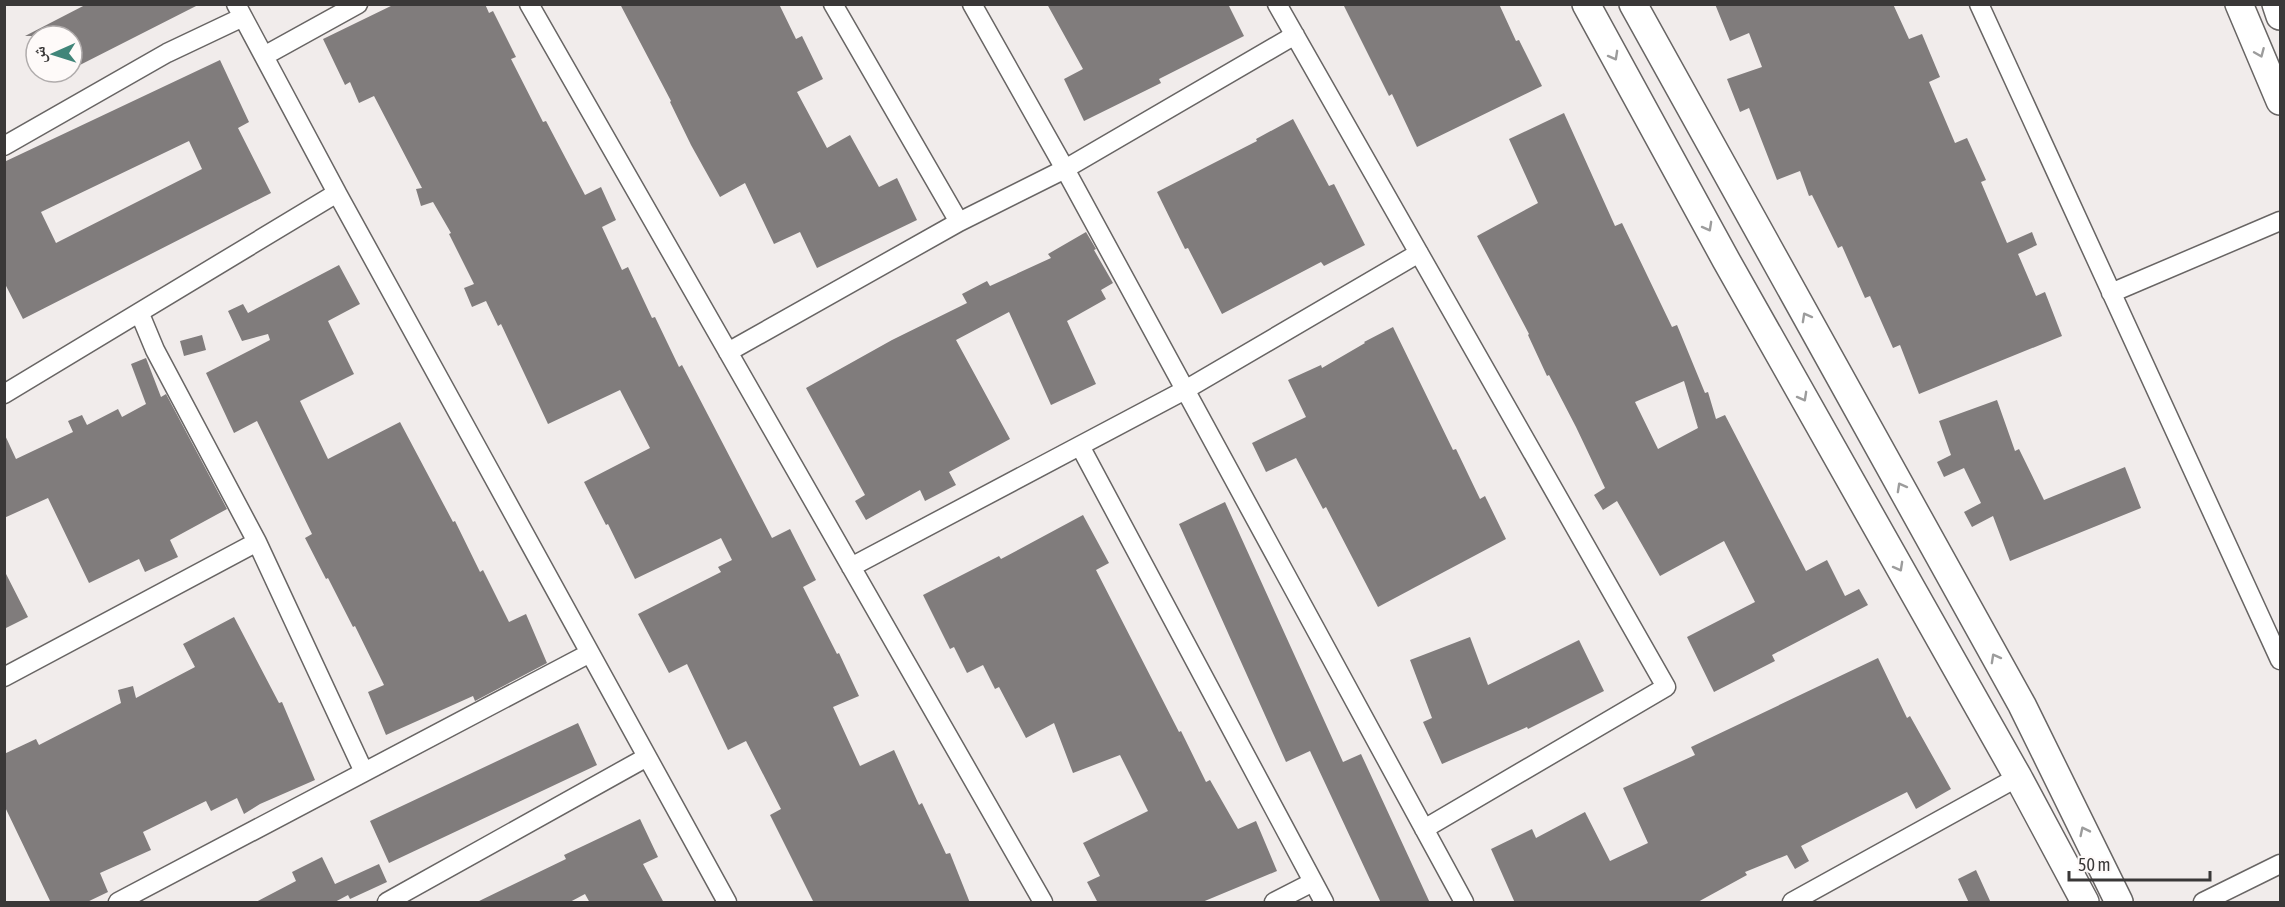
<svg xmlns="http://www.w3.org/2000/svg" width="2285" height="907" font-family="'Asap Condensed','Noto Naskh Arabic',sans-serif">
<rect width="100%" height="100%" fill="#f1eceb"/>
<!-- building -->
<path fill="#807c7c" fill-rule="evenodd" d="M87,4H200L72,69V36H25Z
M395,4H485L489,13L493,11L516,57L511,59L543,122L546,121L585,195L601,187L616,220L602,227L622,270L628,267L652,318L655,317L679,367L682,365L772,538L790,529L816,580L803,587L837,654L839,653L859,696L833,707L860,766L894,750L919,805L922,803L946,854L950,853L970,903H814L770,815L781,809L746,741L728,750L687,664L669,673L638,614L721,572L718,567L732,560L721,538L635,579L608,524L606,525L584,482L650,448L620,390L548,424L501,324L498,326L486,301L472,307L464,288L474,284L449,234L451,233L433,202L421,206L416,189L422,188L374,96L359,103L350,82L345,85L323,39Z
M620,4H779L796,39L802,36L823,79L797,92L827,148L850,135L879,187L897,178L917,220L817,268L800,232L774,244L745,183L720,197L691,145L670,102L671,101Z
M1047,4H1228L1244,36L1159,79L1161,83L1084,121L1064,79L1083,69Z
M1343,4H1499L1516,41L1519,40L1542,86L1417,147L1392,94L1389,96Z
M1715,4H1893L1909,39L1922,34L1940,77L1929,82L1955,143L1967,138L1986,180L1981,182L2007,243L2032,232L2037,245L2018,254L2036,296L2045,292L2062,336L1919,394L1900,345L1893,348L1870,296L1865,298L1842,246L1838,248L1812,195L1809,196L1800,171L1777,180L1749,108L1740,112L1727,79L1762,67L1749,33L1730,41Z
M220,60L249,122L238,128L271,193L23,319L4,282V162ZM189,141L202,169L56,243L41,212Z
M1564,113L1615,226L1622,223L1672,327L1677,325L1705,393L1708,392L1716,419L1725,415L1806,571L1827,560L1845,596L1859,589L1868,605L1772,655L1775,661L1714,692L1687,637L1755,602L1724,541L1660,576L1617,501L1603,510L1594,495L1605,488L1576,427L1549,375L1547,376L1528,335L1529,334L1477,236L1538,203L1509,139ZM1684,381L1698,428L1658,449L1635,402Z
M1293,119L1329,186L1334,184L1365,245L1324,266L1321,262L1222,314L1188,248L1185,249L1157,192L1257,141L1256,139Z
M1086,232L1096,249L1094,250L1113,283L1101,290L1106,299L1067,321L1096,384L1051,405L1009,312L956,340L1010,439L949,472L956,485L925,501L920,490L866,520L855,501L865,495L806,388L892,340L967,303L962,294L987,281L990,286L1051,258L1048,254Z
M339,265L360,304L328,321L354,374L300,401L328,459L400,422L453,522L455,521L480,572L483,570L509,622L526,614L547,663L475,701L473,696L386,735L368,692L384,685L355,626L353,627L328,578L326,579L305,538L312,534L257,421L234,433L206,373L270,340L268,334L242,341L228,311L243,304L248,313Z
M1393,327L1453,450L1456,449L1480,499L1485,496L1506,539L1378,607L1326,507L1323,509L1296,458L1266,472L1252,443L1306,417L1288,380L1321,365L1322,368L1365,343L1364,342Z
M202,335L206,350L184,356L180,341Z
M146,358L161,397L166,394L227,509L170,540L178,557L145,572L139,559L89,583L48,498L4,518V433L16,459L73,432L68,421L82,415L87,425L118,409L122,417L146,404L131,364Z
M1997,400L2015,451L2019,449L2044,500L2125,467L2141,508L2010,561L1993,516L1972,527L1964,512L1981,503L1964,468L1944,477L1937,462L1951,455L1939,421Z
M1225,502L1343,762L1361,754L1430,903H1381L1310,751L1286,762L1179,524Z
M1083,515L1109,563L1096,570L1179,732L1181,731L1206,782L1210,780L1238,829L1256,821L1277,871L1200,903H1098L1087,882L1100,876L1083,843L1148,811L1120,755L1073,773L1054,723L1026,738L999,687L995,689L983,665L967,673L954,647L950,649L923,595L999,556L1001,559Z
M4,570L28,617L4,629Z
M234,617L279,703L282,702L315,780L260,804L244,814L237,798L211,811L206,801L143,832L151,850L100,873L108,892L85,903H51L4,805V754L36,739L39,745L121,703L118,690L133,686L136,698L195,667L183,644Z
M1470,637L1488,685L1579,640L1604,691L1528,729L1527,727L1442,764L1423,722L1432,718L1410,660Z
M1878,658L1907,718L1910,716L1951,789L1916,809L1907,792L1801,846L1809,861L1795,869L1787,855L1745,872L1747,875L1696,903H1515L1491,849L1532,829L1536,838L1585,812L1610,861L1648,843L1623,788L1695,755L1691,747Z
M578,723L597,765L389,863L370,821Z
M640,819L658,857L643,864L664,903H590L585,894L568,903H475L566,859L564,855Z
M322,857L335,884L379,864L387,882L350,899L348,895L333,903H254L296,881L292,872Z
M1976,870L1991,903H1969L1958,879Z"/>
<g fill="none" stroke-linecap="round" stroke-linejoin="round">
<defs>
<path id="street" d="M529,4L1043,902
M833,4L959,222L1065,169L1295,35
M972,4L1065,169L1464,902
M1277,4L1666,687L1424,829
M1979,4L2280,660
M264,56L358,4
M4,146L167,53L243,17
M337,193L727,902
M2111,293L2280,221
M140,314L155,350L257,542
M728,352L959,222
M4,394L337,193L236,4
M1080,446L1324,902
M851,567L1185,390L1419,253
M4,677L257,542L364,772
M118,902L590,653
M387,902L647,757
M1274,902L1313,882
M1792,902L2018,777
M2203,902L2280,864"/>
<path id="secondary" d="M1586,4L1726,260L2018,777L2085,902
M1633,4L2022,705L2119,902
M2239,4L2280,101
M2276,4L2280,16"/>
</defs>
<!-- street casing -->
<use href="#street" stroke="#686564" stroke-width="21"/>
<!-- secondary casing -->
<use href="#secondary" stroke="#686564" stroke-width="30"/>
<!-- street -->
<use href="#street" stroke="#fff" stroke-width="18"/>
<!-- secondary -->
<use href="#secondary" stroke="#fff" stroke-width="27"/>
</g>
<!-- one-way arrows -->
<defs><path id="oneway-chevron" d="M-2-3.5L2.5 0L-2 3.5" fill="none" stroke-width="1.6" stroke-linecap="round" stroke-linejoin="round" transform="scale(1.5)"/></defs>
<g stroke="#9c9c9c">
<use href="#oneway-chevron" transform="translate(2260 53) rotate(67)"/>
<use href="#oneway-chevron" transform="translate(1614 56) rotate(61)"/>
<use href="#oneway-chevron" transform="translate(1708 227) rotate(61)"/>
<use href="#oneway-chevron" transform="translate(1806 317) rotate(-119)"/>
<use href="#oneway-chevron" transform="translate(1803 397) rotate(61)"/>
<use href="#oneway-chevron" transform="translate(1901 487) rotate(-119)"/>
<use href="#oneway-chevron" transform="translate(1899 567) rotate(61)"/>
<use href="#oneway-chevron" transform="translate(1995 658) rotate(-119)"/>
<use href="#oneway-chevron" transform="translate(2084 831) rotate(-116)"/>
</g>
<!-- border -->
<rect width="2285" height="907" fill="none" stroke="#3a3838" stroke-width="12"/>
<!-- north arrow -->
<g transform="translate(54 54) rotate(267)"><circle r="28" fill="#fefaf9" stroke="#b0acac" stroke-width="1.5"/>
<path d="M0-4.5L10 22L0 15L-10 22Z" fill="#408579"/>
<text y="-9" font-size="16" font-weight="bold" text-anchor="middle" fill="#3a3838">ش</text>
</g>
<!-- scale -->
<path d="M2069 871v9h141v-9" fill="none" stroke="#3a3838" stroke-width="3"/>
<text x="2078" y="871" font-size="18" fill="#3a3838" stroke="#fefaf9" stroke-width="4.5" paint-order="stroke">50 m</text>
</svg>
